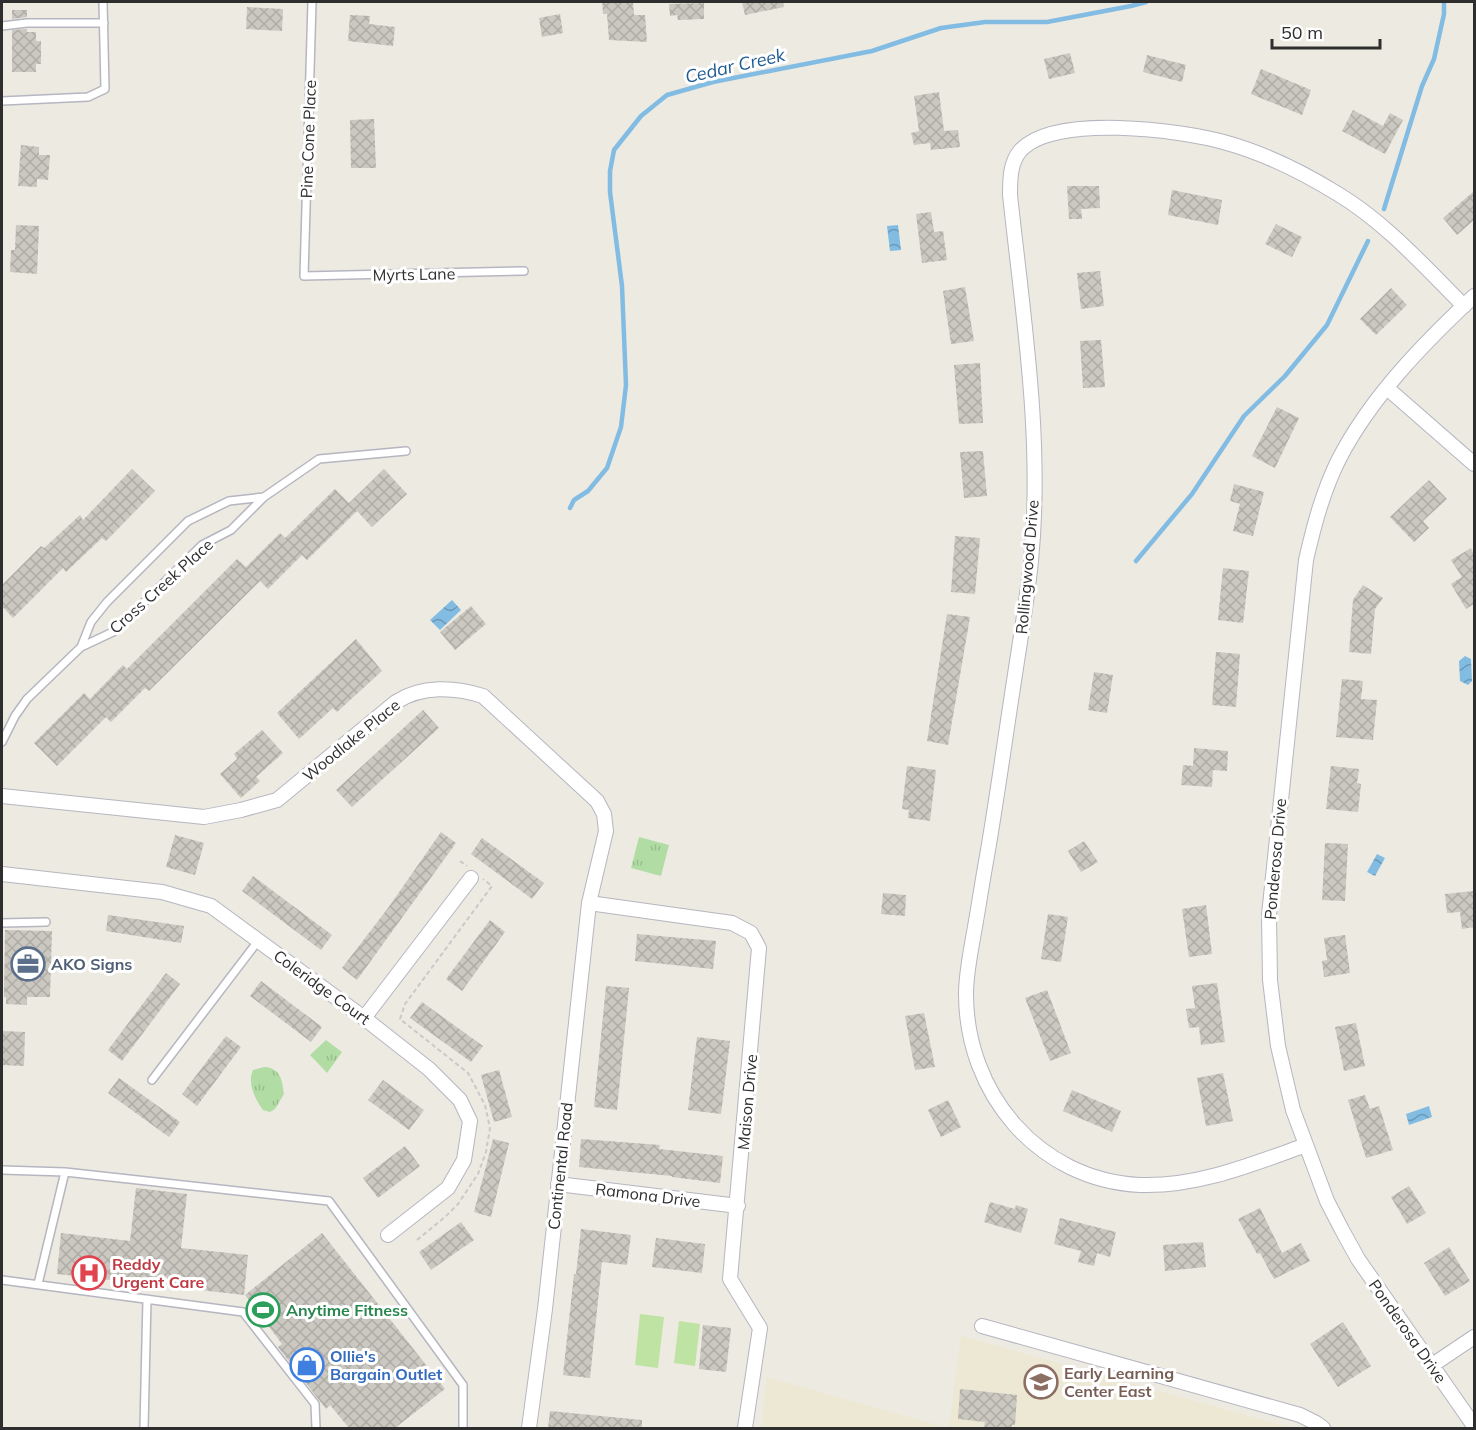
<svg xmlns="http://www.w3.org/2000/svg" width="1476" height="1430" font-family="Mulish,sans-serif">
<defs>
<pattern id="park-tufts" width="24" height="20" patternUnits="userSpaceOnUse" patternTransform="scale(1.5)"><rect width="24" height="20" fill="#b1dda5"/><path d="M3 7l-1-3M5 7V3M7 7l1-3M15 17l-1-3M17 17v-4M19 17l1-3" fill="none" stroke="#99be8e"/></pattern>
<pattern id="water-waves" width="16" height="10" patternUnits="userSpaceOnUse" patternTransform="scale(1.5)"><rect width="16" height="10" fill="#82bce3"/><path d="M0 5q4-4 8 0t8 0" fill="none" stroke="#6b99b8"/></pattern>
<pattern id="building-cross-hatch" width="8" height="8" patternUnits="userSpaceOnUse" patternTransform="scale(1.5)"><rect width="8" height="8" fill="#cac8c0"/><path d="M0 0l8 8M0 8l8-8" fill="none" stroke="#aeaca5"/></pattern>
</defs>
<rect width="100%" height="100%" fill="#edeae2"/>
<!-- education -->
<path fill="#ede8d4" d="M961,1336L1293,1428H949Z
M767,1377L948,1428H761Z"/>
<!-- park -->
<path fill="url(#park-tufts)" d="M639,837L669,845L661,876L631,868Z
M326,1040L342,1052L327,1073L310,1055Z
M264,1067C281,1068 282,1080 284,1094L275,1109L270,1112L263,1110C255,1099 247,1083 253,1070Z"/>
<!-- pitch -->
<path fill="#bfe3a2" d="M640,1314L664,1317L658,1368L635,1365Z
M679,1321L700,1324L695,1366L674,1363Z"/>
<!-- water -->
<path fill="url(#water-waves)" d="M898,225L901,250L890,251L887,226Z
M452,600L461,610L440,630L430,620Z
M1465,656L1471,659L1472,681L1468,685L1460,681L1459,661Z
M1377,854L1385,858L1375,876L1367,872Z
M1429,1106L1432,1117L1409,1125L1406,1114Z"/>
<g fill="none" stroke-linecap="round" stroke-linejoin="round">
<!-- stream -->
<path stroke="#82bce3" stroke-width="4.5" d="M1384,209L1422,86L1434,59L1444,14V2
M570,508L574,500L588,491L607,468L621,427L626,385L622,286L610,192V171L614,150L641,116L667,95L713,82L872,51L941,28L985,22H1047L1131,6L1146,2
M1136,561L1192,494L1244,416L1285,376L1327,325L1368,241"/>
</g>
<!-- building -->
<path fill="url(#building-cross-hatch)" d="M602,2H633L634,15H645L647,42L609,40L607,14H603Z
M742,2H783L784,7L745,15Z
M704,3V19L678,20L677,15L670,16L669,4Z
M247,7L283,9L282,31L246,29Z
M12,10H27V17L12,19Z
M560,14L563,33L542,37L539,18Z
M350,15L370,16L369,24L395,27L393,46L348,41Z
M27,29V32H36V41H41V64H36V72H12V30Z
M1070,53L1075,73L1049,79L1044,59Z
M1147,55L1186,65L1182,82L1143,72Z
M1261,69L1311,90L1302,115L1251,94Z
M939,92L944,131L958,130L960,147L931,150L930,143L914,145L911,133L919,131L914,96Z
M1353,110L1383,126L1390,113L1403,120L1385,154L1342,131Z
M374,119L376,168H351L350,120Z
M21,145L39,147V155H50L48,180L37,179V187L18,186Z
M1067,186H1099L1100,208L1081,209L1082,219H1069Z
M1172,190L1222,200L1218,225L1168,215Z
M1474,191V220L1457,235L1443,218Z
M931,212L934,232L943,231L947,260L922,263L916,214Z
M1276,224L1302,237L1292,257L1265,244Z
M16,225L39,226L37,274L10,272L11,250H15Z
M1100,271L1104,306L1081,309L1077,273Z
M965,287L974,341L951,344L943,291Z
M1391,288L1407,305L1376,335L1360,319Z
M1101,340L1105,387L1083,388L1080,341Z
M980,363L983,423L959,424L954,365Z
M1277,407L1299,418L1275,468L1252,456Z
M983,451L987,496L964,498L960,452Z
M132,469L155,491L106,541L102,538L66,572L63,568L13,618L2,606V585L41,546L44,548L80,515L83,520Z
M384,469L407,494L372,527L357,511L307,560L302,555L268,589L260,581L149,691L145,688L111,722L106,717L57,766L34,743L84,693L90,699L123,665L127,669L237,559L246,567L280,533L285,538L335,489L349,503Z
M1429,480L1447,499L1423,521L1429,528L1414,542L1390,517Z
M1234,484L1264,492L1253,536L1233,531L1240,504L1230,501Z
M955,536L980,538L975,594L951,592Z
M1471,548L1474,555V604L1466,609L1451,584L1462,577L1451,560Z
M1223,568L1249,571L1243,623L1218,620Z
M1363,585L1383,598L1375,609L1371,654L1349,652L1353,600Z
M471,606L486,624L455,650L440,632Z
M947,614L970,617L948,745L927,741Z
M356,639L382,671L337,712L333,708L299,739L277,713Z
M1216,652L1240,654L1236,707L1212,705Z
M1094,672L1113,675L1107,713L1088,710Z
M1342,679L1363,681L1361,699L1377,700L1373,740L1336,737Z
M423,710L439,728L352,807L336,790Z
M262,730L283,753L256,777L260,781L241,798L220,774L237,759L234,754Z
M1194,748L1228,751L1227,771L1213,770L1212,787L1181,785L1183,765L1193,766Z
M907,766L936,770L930,821L908,818L909,810L902,809Z
M1331,766L1359,769L1357,783L1361,784L1358,812L1326,809Z
M441,832L456,843L357,980L342,968L388,908Z
M175,835L204,843L195,875L166,867Z
M482,838L544,883L532,899L471,854Z
M1084,841L1098,862L1081,872L1068,851Z
M1325,843L1348,844L1345,901L1322,900Z
M253,876L332,935L321,950L242,891Z
M1474,891V927L1462,929L1460,912L1447,913L1445,894Z
M883,893L906,895L905,916L881,914Z
M1206,905L1212,954L1189,957L1182,909Z
M1048,914L1068,917L1061,962L1041,959Z
M108,915L184,926L181,943L106,931Z
M490,920L505,932L462,991L446,979Z
M5,930L52,931L50,997H27V1005L6,1004V997H4Z
M637,934L716,941L713,969L635,961Z
M1345,935L1350,973L1324,977L1322,961L1327,960L1324,938Z
M166,973L180,984L122,1061L108,1050Z
M261,981L322,1027L311,1042L250,996Z
M1217,983L1225,1042L1201,1045L1199,1027L1189,1028L1186,1009L1195,1008L1192,986Z
M606,986L629,988L617,1110L594,1107Z
M1047,990L1071,1053L1050,1061L1025,998Z
M422,1002L483,1046L471,1062L410,1018Z
M924,1013L935,1067L915,1070L905,1016Z
M1356,1023L1365,1066L1344,1071L1335,1027Z
M2,1031L25,1032L24,1066L2,1065Z
M226,1036L241,1047L197,1106L182,1094Z
M697,1037L730,1041L721,1114L688,1110Z
M499,1070L512,1117L494,1122L481,1075Z
M1223,1073L1233,1121L1206,1126L1197,1078Z
M119,1078L180,1122L169,1137L108,1093Z
M383,1080L424,1110L409,1130L368,1100Z
M1072,1090L1121,1111L1112,1132L1063,1111Z
M1365,1095L1370,1109L1379,1106L1393,1150L1366,1158L1348,1100Z
M948,1100L961,1127L941,1137L928,1110Z
M493,1139L509,1143L491,1217L474,1212Z
M581,1139L660,1145L659,1149L723,1156L720,1183L672,1177V1176L579,1167Z
M405,1146L420,1166L378,1198L363,1178Z
M1409,1186L1426,1213L1407,1224L1391,1197Z
M136,1188L187,1194L181,1248L248,1255L244,1295L57,1274L61,1233L130,1241Z
M990,1202L1015,1209L1016,1205L1028,1209L1021,1233L984,1222Z
M1260,1208L1282,1253L1301,1243L1310,1261L1274,1279L1260,1253L1257,1254L1238,1219Z
M1060,1218L1116,1232L1110,1257L1097,1253L1094,1266L1078,1262L1081,1251L1054,1244Z
M461,1222L474,1240L431,1270L419,1252Z
M581,1229L631,1235L627,1265L602,1262L590,1378L563,1375L574,1274H576Z
M322,1233L445,1389L395,1428H349L330,1405L326,1409L278,1347L282,1344L245,1295Z
M656,1238L705,1244L702,1273L652,1267Z
M1203,1242L1206,1267L1165,1271L1163,1245Z
M1449,1247L1470,1281L1445,1296L1424,1263Z
M1343,1322L1371,1366L1338,1387L1310,1344Z
M703,1325L731,1328L726,1372L699,1369Z
M960,1389L1017,1395L1015,1425H1012V1428H984L985,1422L958,1419Z
M550,1411L642,1420V1428H548Z"/>
<g fill="none" stroke-linecap="round" stroke-linejoin="round">
<defs>
<path id="service" d="M312,2L304,276L524,271
M2,26L27,23H104
M2,101L88,97L105,89L103,2
M81,647L91,622L107,602L188,521L229,501L264,497
M2,742L15,716L27,699L81,647L115,631L202,545L231,530L264,497L319,459L406,451
M2,923L46,922
M152,1080L258,941
M2,1170L65,1172L38,1284
M65,1172L329,1201L463,1385V1428
M2,1280L243,1312L315,1404L316,1428
M144,1428L147,1299"/>
<path id="minor" d="M1474,296C1423,344 1371,397 1339,459C1323,491 1314,525 1306,560L1269,915L1270,980L1278,1046L1293,1110L1327,1201L1342,1230L1358,1259L1474,1426
M1387,388L1474,464
M2,796L204,817L241,810L277,800L396,702C422,685 455,687 483,696L597,801L604,814L606,831L589,903L545,1309L529,1428
M2,874L162,892L211,906L364,1018L429,1069L460,1100L470,1121L464,1160L448,1188L388,1235
M589,903L732,923L751,933L759,948L730,1279L760,1328L745,1428
M364,1018L471,878
M1306,1145C1253,1164 1197,1187 1140,1185C1038,1180 966,1093 966,994C966,975 970,956 973,938C978,911 982,883 987,856C997,798 1005,739 1014,681C1020,641 1027,601 1031,561C1043,439 1023,316 1010,195C1010,180 1010,163 1020,151C1053,113 1182,130 1227,143C1266,154 1304,173 1338,194C1386,223 1425,267 1464,306
M558,1184L738,1206
M982,1326L1300,1415L1316,1423L1323,1428
M1431,1366L1474,1337"/>
</defs>
<!-- service casing -->
<use href="#service" stroke="#b5b6c0" stroke-width="10"/>
<!-- minor casing -->
<use href="#minor" stroke="#b5b6c0" stroke-width="16"/>
<!-- path -->
<path stroke="#c9c9c9" stroke-width="2" stroke-dasharray="4.5 3" stroke-linecap="butt" d="M460,861L467,866
M417,1240L445,1217L458,1204L478,1174L486,1152L490,1128L485,1105L468,1073L400,1019L405,1004L492,886L483,879"/>
<!-- service -->
<use href="#service" stroke="#fff" stroke-width="7"/>
<!-- minor -->
<use href="#minor" stroke="#fff" stroke-width="14"/>
</g>
<!-- icons -->
<defs>
<symbol id="office-ring" viewBox="-11 -11 22 22"><circle r="9.5" fill="#fff" stroke="#5c6f8a" stroke-width="1.5"/><path d="M-6-3h4V-5.5h4V-3h4V5H-6ZM-1-4.5V-3h2v-1.5ZM-6 0V1H6V0Z" fill="#5c6f8a"/></symbol>
<symbol id="hospital-ring" viewBox="-11 -11 22 22"><circle r="9.5" fill="#fff" stroke="#e0444e" stroke-width="1.5"/><path d="M-5-5h3v3.5h4V-5h3V5h-3V1.5h-4V5h-3Z" fill="#e0444e"/></symbol>
<symbol id="stadium-ring" viewBox="-11 -11 22 22"><circle r="9.5" fill="#fff" stroke="#2e9e5b" stroke-width="1.5"/><path d="M0-5a6.5 5 0 1 0 0 10a6.5 5 0 1 0 0-10ZM-3.5-1.8h7v3.6h-7Z" fill="#2e9e5b"/></symbol>
<symbol id="shop-ring" viewBox="-11 -11 22 22"><circle r="9.5" fill="#fff" stroke="#3f7fe0" stroke-width="1.5"/><path d="M-5-2.5h2.3a2.7 3.5 0 0 1 5.4 0H5L5.5 6h-11ZM-1.5-2.5h3a1.5 2.3 0 0 0-3 0Z" fill="#3f7fe0"/></symbol>
<symbol id="school-ring" viewBox="-11 -11 22 22"><circle r="9.5" fill="#fff" stroke="#8d6e63" stroke-width="1.5"/><path d="M0-5L7-2L0 1L-7-2ZM-4 1L0 2.5L4 1V4Q0 6-4 4Z" fill="#8d6e63"/></symbol>
</defs>
<g fill-rule="evenodd">
<use href="#office-ring" x="9" y="945" width="38" height="38"/>
<use href="#hospital-ring" x="70" y="1254" width="38" height="38"/>
<use href="#stadium-ring" x="244" y="1291" width="38" height="38"/>
<use href="#shop-ring" x="288" y="1346" width="38" height="38"/>
<use href="#school-ring" x="1022" y="1363" width="38" height="38"/>
</g>
<g text-anchor="middle" stroke-width="6" stroke-linejoin="round" paint-order="stroke">
<!-- street labels -->
<g font-size="16" fill="#2e2e2e" stroke="#fff">
<text transform="translate(308 139) rotate(-88)" y="6">Pine Cone Place</text>
<text transform="translate(414 274) rotate(-1)" y="6">Myrts Lane</text>
<text transform="translate(1027 567) rotate(-85)" y="6">Rollingwood Drive</text>
<text transform="translate(161 586) rotate(-42)" y="6">Cross Creek Place</text>
<text transform="translate(351 740) rotate(-39)" y="6">Woodlake Place</text>
<text transform="translate(1275 859) rotate(-85)" y="6">Ponderosa Drive</text>
<text transform="translate(322 987) rotate(36)" y="6">Coleridge Court</text>
<text transform="translate(747 1102) rotate(-85)" y="6">Maison Drive</text>
<text transform="translate(560 1166) rotate(-84)" y="6">Continental Road</text>
<text transform="translate(648 1195) rotate(7)" y="6">Ramona Drive</text>
<text transform="translate(1408 1331) rotate(55)" y="6">Ponderosa Drive</text>
</g>
<!-- service labels -->
<g font-size="16" font-weight="bold" fill="#4e5e75" stroke="#fff" text-anchor="start">
<text x="51" y="970">AKO Signs</text>
</g>
<!-- health labels -->
<g font-size="16" font-weight="bold" fill="#be3a42" stroke="#fff" text-anchor="start">
<text x="112" y="1270">Reddy<tspan x="112" dy="18">Urgent Care</tspan></text>
</g>
<!-- leisure labels -->
<g font-size="16" font-weight="bold" fill="#27864d" stroke="#fff" text-anchor="start">
<text x="286" y="1316">Anytime Fitness</text>
</g>
<!-- shop labels -->
<g font-size="16" font-weight="bold" fill="#366cbe" stroke="#fff" text-anchor="start">
<text x="330" y="1362">Ollie's<tspan x="330" dy="18">Bargain Outlet</tspan></text>
</g>
<!-- education labels -->
<g font-size="16" font-weight="bold" fill="#785e54" stroke="#fff" text-anchor="start">
<text x="1064" y="1379">Early Learning<tspan x="1064" dy="18">Center East</tspan></text>
</g>
<!-- water labels -->
<g font-size="18" font-style="italic" fill="#1d5a93" stroke="#fff">
<text transform="translate(735 66) rotate(-13)" y="6">Cedar Creek</text>
</g>
</g>
<!-- border -->
<rect width="1476" height="1430" fill="none" stroke="#2e2e2e" stroke-width="6"/>
<!-- scale -->
<path d="M1272 39v9h108v-9" fill="none" stroke="#2e2e2e" stroke-width="3"/>
<text x="1281" y="39" font-size="18" fill="#2e2e2e" stroke="#ffffff" stroke-width="4.5" paint-order="stroke">50 m</text>
</svg>
